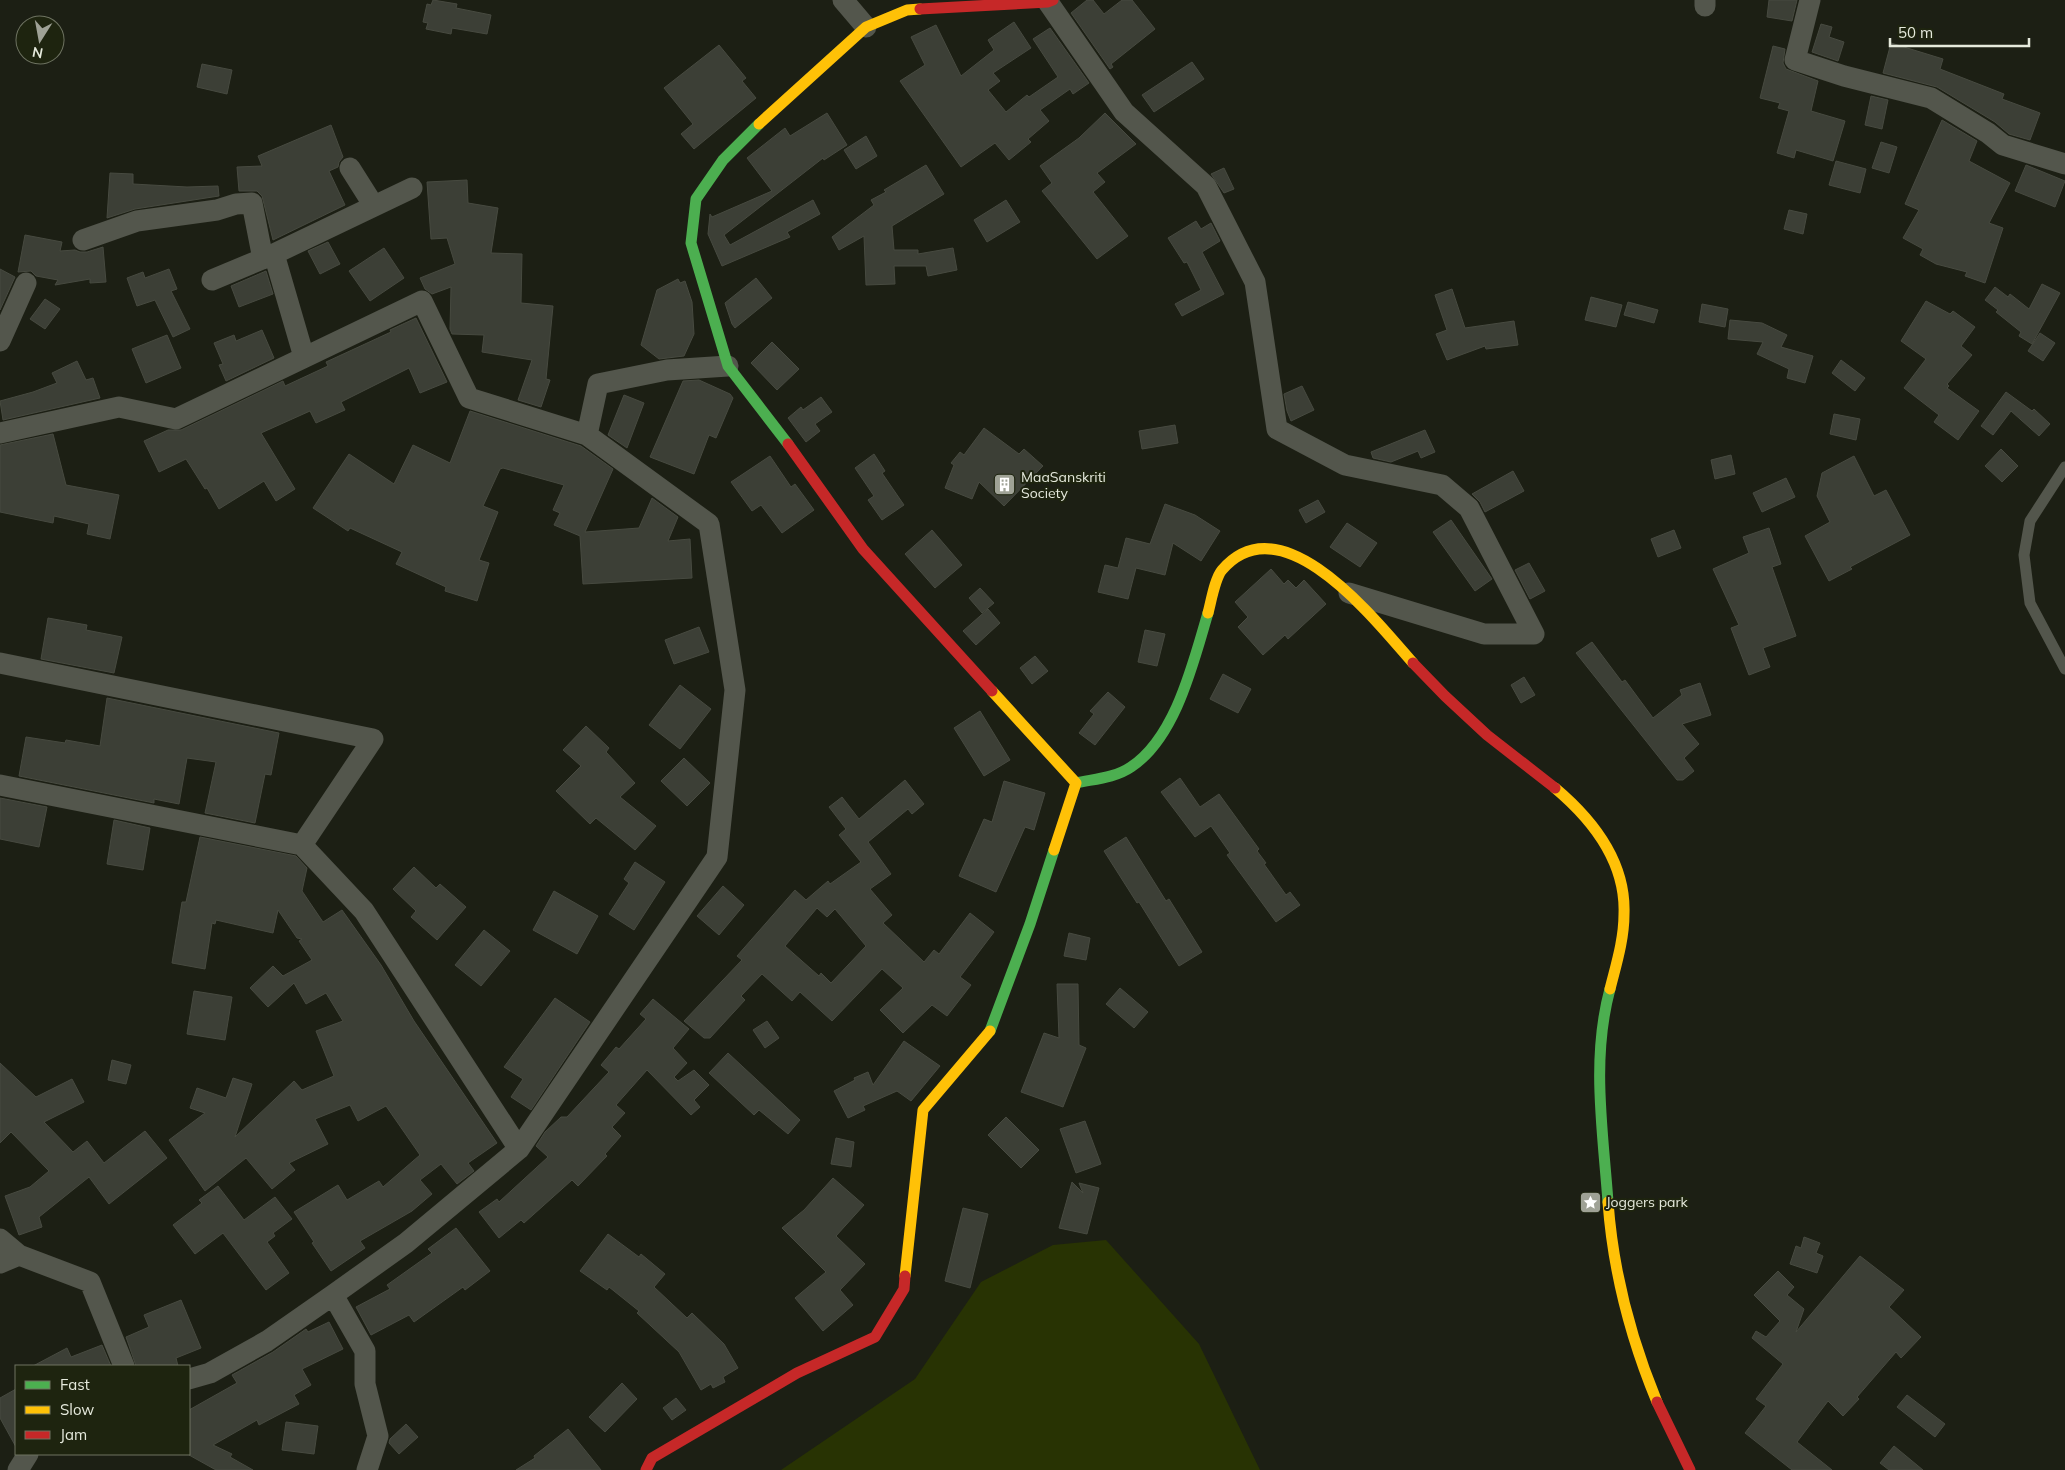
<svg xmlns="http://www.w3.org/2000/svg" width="2065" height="1470" font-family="Mulish,sans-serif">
<rect width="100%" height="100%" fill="#1c1f14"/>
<!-- green -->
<path fill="#283303" d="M1106,1240L1199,1344L1260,1470H781L915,1379L981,1282L1053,1245Z"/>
<!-- building -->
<path fill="#3c3f36" stroke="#474a40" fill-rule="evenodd" d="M433,0L457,4L456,8L491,15L487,34L452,28L451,34L426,29L428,23L423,22L427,4L431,5Z
M1087,0H1093L1104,14L1122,0H1132L1155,29L1111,64L1113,67L1110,69L1071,13Z
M1769,0H1797L1792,21L1767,17Z
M1014,22L1031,48L993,73L1000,81L988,90L1006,112L1027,95L1029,97L1058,77L1033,39L1050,28L1089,83L1073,94L1070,89L1040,110L1049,121L1028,139L1031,142L1009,160L995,143L961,167L900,81L925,65L911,37L936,25L961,76L994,50L988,40Z
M1821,24L1832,27L1829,37L1844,42L1838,61L1812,52Z
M1891,43L1943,59L1940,69L2004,94L2002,99L2040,113L2030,140L2009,134L1995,122L1937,87L1883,73Z
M719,45L746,78L742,81L756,98L694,149L681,134L693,124L664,88Z
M1773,46L1785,49L1783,63L1786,69L1818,81L1811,111L1845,121L1833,161L1796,150L1794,158L1777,153L1789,111L1778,108L1780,103L1760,98Z
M1192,62L1204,79L1154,112L1142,95Z
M202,64L232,70L227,94L197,87Z
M1871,96L1888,100L1882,129L1865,125Z
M827,113L847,145L824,160L823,158L724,235L730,245L813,200L820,214L787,232L790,237L722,266L708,234L710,214L712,217L772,191L747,158L785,128L790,136Z
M1105,113L1136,144L1097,173L1105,182L1093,192L1128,236L1097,259L1042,191L1052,183L1040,166L1079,138Z
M1942,120L1977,141L1969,161L2010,183L1989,223L2003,228L1985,283L1965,276L1967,272L1936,264L1920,255L1923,249L1903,238L1919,210L1905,204Z
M331,125L343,157L339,162L338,167L329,171L345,205L273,240L262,196L257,191H239L237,167L262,166L258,156Z
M866,136L877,156L856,169L844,150Z
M1881,142L1897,147L1889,173L1872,168Z
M1836,161L1866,169L1860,193L1829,185Z
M926,165L944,194L892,226L894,250H918V254L953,248L957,270L928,276L926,266H894L895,284L866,285L864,236L839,250L832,237L874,205L871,200L886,192L884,190Z
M2026,165L2065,181L2055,207L2015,191Z
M1224,168L1234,189L1224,193L1211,174Z
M110,173L133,174V184L187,187L218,186L219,196L135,209L107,218Z
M467,180L468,203L498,208L491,253L522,254L521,303L553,306L546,379L550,380L541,407L518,400L532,360L482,352L484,335L452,334L450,329L451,287L432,294L425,289L420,278L455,264L447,238L431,239L427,182Z
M1006,200L1020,222L987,242L974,220Z
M1789,210L1807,214L1803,234L1784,229Z
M1196,221L1201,229L1211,223L1220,241L1202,252L1224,294L1182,316L1175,304L1201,290L1187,262L1184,263L1168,238Z
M25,235L62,242L60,251L75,250L80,252H87L103,247L106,282L90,283V279L55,285L58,280L36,276L31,271L18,272Z
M328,242L340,264L320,274L308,251Z
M384,248L404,278L370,301L349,271Z
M0,269L15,277L0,310Z
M169,269L177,289L171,291L190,329L173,337L155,300L137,306L127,278L143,272L145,278Z
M266,271L273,294L239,307L231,286Z
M756,278L772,298L735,328L732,324L725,303Z
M678,279L680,283L685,281L692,302L694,334L684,356L659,359L641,345L657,290Z
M2042,284L2060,293L2032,344L2019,336L2021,332L1996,312L1998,310L1985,300L1995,287L2008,297L2010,294L2029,309Z
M1452,289L1465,328L1514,321L1518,345L1486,349L1485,346L1447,360L1436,334L1447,330L1435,295Z
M1591,297L1622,305L1616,327L1585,320Z
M45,299L60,309L45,329L30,319Z
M1926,301L1950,314L1953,311L1975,327L1961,346L1972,355L1947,384L1949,386L1947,388L1979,411L1958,440L1934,422L1939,415L1904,388L1926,359L1901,341Z
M1628,302L1658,310L1654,323L1624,315Z
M1702,304L1728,309L1725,327L1699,322Z
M416,318L447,382L420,393L409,368L341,402L345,410L316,423L310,411L261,433L295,489L276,501L264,481L219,509L207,488L205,489L186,459L159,472L144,441L168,430H181L283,381L285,386L328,366L326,362L391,332L390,330Z
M1730,320L1762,323L1787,335L1781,347L1813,356L1805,383L1787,378L1789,369L1757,354L1763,342L1728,339Z
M262,330L274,358L226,381L219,365L223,364L214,343L234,335L236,341Z
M2040,333L2055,343L2043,361L2028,351Z
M167,335L181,368L146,383L132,349Z
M772,342L799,369L777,390L751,363Z
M1841,360L1865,378L1855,391L1832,373Z
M77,361L86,380L93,378L100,398L3,420L0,401L33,392L57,383L52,373Z
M699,380L730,394L733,398L716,438L709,435L694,474L650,457L683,381Z
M1302,386L1314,410L1291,421L1287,411L1284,394Z
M2006,392L2032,411L2034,409L2050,424L2039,436L2011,411L1993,435L1981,426Z
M624,395L644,403L627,448L608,435Z
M821,397L832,412L815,424L820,431L806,442L788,418L801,407L803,410Z
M470,411L581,446L613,469L585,532L639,528L652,498L678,517L668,541L690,539L692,578L583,584L580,536L554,525L560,513L553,510L564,485L503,468L500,469L483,506L498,512L479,560L489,563L477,601L445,591L446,587L396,564L402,552L350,528L348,531L313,508L349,454L394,484L413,445L450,463Z
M1834,414L1860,419L1856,440L1830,434Z
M1175,425L1178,443L1142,449L1139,431Z
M984,428L1019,454L1024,449L1043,466L1004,506L979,482L972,499L945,488L954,465L951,463L960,452L964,455Z
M1425,430L1435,452L1421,458L1418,451L1391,462L1373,458L1371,452Z
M53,434L66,485L119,495L110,539L87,534L89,524L54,516L53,523L0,512V445Z
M2001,449L2018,466L2002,482L1985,466Z
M874,454L885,471L882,473L904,505L882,520L868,500L874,496L855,468Z
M1731,455L1735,474L1715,479L1711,460Z
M770,456L791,487L795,484L814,510L782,533L761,505L752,511L731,482Z
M1854,456L1874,496L1886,490L1910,535L1850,567L1852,569L1829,581L1805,536L1830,522L1817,496L1822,473Z
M1513,471L1524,491L1485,512L1480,502L1472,494Z
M1786,478L1795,497L1762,512L1753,493Z
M1318,500L1325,512L1306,523L1299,510Z
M1165,504L1195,515L1220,531L1201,561L1173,543L1165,575L1136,568L1128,599L1098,592L1105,565L1118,568L1126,538L1150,544Z
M1451,520L1492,579L1475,591L1433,532Z
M1347,523L1377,543L1360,567L1330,547Z
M1769,528L1781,564L1772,567L1796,636L1763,648L1770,667L1749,675L1731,628L1739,625L1713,569L1749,553L1743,537Z
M932,530L962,565L935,588L905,554Z
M1674,530L1681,548L1658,557L1651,539Z
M1529,563L1545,591L1530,599L1515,570Z
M1271,569L1284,584L1288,580L1296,588L1304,580L1326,604L1288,639L1285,635L1263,655L1238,627L1248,617L1235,602Z
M980,588L994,603L982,613L969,598Z
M988,609L1000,623L976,645L963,631Z
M48,618L87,625L86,630L122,637L114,673L41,659Z
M699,627L709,652L674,664L665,640Z
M1145,630L1165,634L1157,666L1138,662Z
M1592,642L1622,682L1625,680L1653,718L1682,695L1680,690L1700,683L1711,715L1682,724L1699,744L1684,758L1694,771L1683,780H1677L1576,653Z
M1035,656L1048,671L1032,684L1020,668Z
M1223,674L1251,689L1238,713L1210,699Z
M1524,677L1535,695L1521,703L1511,685Z
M680,685L711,709L680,749L649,725Z
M1108,692L1125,707L1095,745L1079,733L1094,714L1090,711Z
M107,698L279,733L271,775L265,774L255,823L205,813L216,762L187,758L179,804L154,799V803L19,776L26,737L65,743L66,740L100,746Z
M980,711L1010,760L984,776L954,728Z
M586,726L609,748L606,752L635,783L620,797L656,826L635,850L596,818L590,824L556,791L581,766L563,750Z
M684,758L710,783L687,806L661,781Z
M1180,778L1200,807L1219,794L1259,849L1257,851L1266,863L1264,864L1286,895L1290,892L1300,905L1276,922L1227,855L1230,853L1211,826L1195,837L1161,792Z
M905,780L924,804L912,814L908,809L868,842L891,874L870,889L892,915L883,923L924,962L934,950L939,954L970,913L994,932L960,977L971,985L947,1016L932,1005L903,1033L880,1010L903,988L882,969L832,1021L800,992L792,1001L762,974L741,996L745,1000L710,1038H704L684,1021L742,960L737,956L795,890L806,900L828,881L830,884L861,862L839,835L846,829L829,807L842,797L859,819ZM817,908L827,917L835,909L866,946L831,983L821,973L819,976L785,946Z
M1004,781L1045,793L1034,830L1025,827L996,892L959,876L984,819L992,822Z
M0,798L47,807L39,847L0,839Z
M114,820L150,828L143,870L107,864Z
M200,837L296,856L307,868L302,891L323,922L342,910L381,965L414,1021L497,1143L468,1163L474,1171L457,1184L441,1164L420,1180L432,1194L412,1211L360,1241L365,1248L331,1271L312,1243L314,1242L294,1212L338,1185L347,1200L379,1181L383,1187L420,1155L386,1106L358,1121L350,1105L315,1119L328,1144L289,1163L295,1170L272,1189L246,1158L205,1191L169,1140L205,1113L190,1108L197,1088L226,1098L233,1078L252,1084L235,1137L294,1081L302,1090L334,1076L316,1031L343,1021L326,993L306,1004L294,983L268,1007L250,988L273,966L283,976L312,960L299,941L302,939L297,938L278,910L273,933L216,920L215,924L212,923L205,969L172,963L182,902H186Z
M1126,837L1166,901L1169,899L1202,952L1179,966L1139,902L1137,903L1104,851Z
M635,862L665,882L634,930L609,914L629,883L624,879Z
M414,867L436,888L440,884L466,907L437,940L411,917L416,911L393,889Z
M723,886L744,905L719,935L697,916Z
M554,891L598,916L577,954L533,930Z
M484,930L510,951L481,986L455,965Z
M1069,933L1090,938L1086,960L1064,956Z
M1057,984H1078L1079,1045L1086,1048L1063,1107L1021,1092L1044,1033L1059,1038Z
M1120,988L1148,1012L1134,1028L1106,1004Z
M194,991L232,997L225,1040L187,1034Z
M555,998L590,1022L531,1110L511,1097L523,1079L504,1067Z
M653,999L689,1029L673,1048L687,1063L674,1077L678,1081L694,1070L709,1085L694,1100L700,1107L691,1115L647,1070L616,1105L625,1113L612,1127L621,1136L605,1154L607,1156L578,1186L572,1180L524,1223L521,1220L499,1238L479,1212L497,1199L499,1202L548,1157L536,1146L545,1132L561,1117H567L609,1072L601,1065L616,1047L619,1049L646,1019L640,1014Z
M767,1021L779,1038L765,1048L753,1030Z
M904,1041L940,1066L911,1101L897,1091L863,1106L865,1110L848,1118L834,1091L855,1080L854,1078L868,1072L873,1085Z
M728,1053L800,1120L788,1134L759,1110L754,1115L709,1073Z
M112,1060L131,1065L126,1084L108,1080Z
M0,1063L36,1097L72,1079L84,1102L44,1122L73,1152L87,1141L104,1163L145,1131L167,1158L109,1204L89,1177L39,1217L42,1227L19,1235L5,1196L30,1187L49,1171L11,1132L0,1143Z
M1006,1117L1039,1150L1021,1168L988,1135Z
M1085,1121L1101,1164L1076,1173L1060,1129Z
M836,1138L854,1142L851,1167L831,1164Z
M833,1178L864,1205L836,1236L865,1264L840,1290L853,1305L823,1331L795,1298L826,1272L782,1228L804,1210Z
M1072,1182L1083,1193L1079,1183L1099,1188L1087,1234L1059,1228Z
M218,1186L244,1220L275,1197L292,1219L273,1233L275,1236L267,1242L289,1273L266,1290L223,1233L195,1254L173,1225L202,1203L199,1200Z
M963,1208L988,1214L970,1288L945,1281Z
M456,1228L490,1271L465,1290L463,1287L414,1322L409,1315L371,1335L356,1307L390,1289L387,1285L432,1253L428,1249Z
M608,1234L639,1257L641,1254L665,1274L654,1287L687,1318L692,1313L724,1344L738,1368L723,1377L725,1382L713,1388L711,1384L701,1390L679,1352L637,1313L639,1311L609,1287L607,1290L580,1271Z
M1804,1237L1820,1243L1816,1253L1823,1256L1817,1273L1790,1264L1796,1246L1801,1248Z
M1860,1256L1904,1290L1889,1307L1921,1337L1901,1358L1896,1352L1857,1397L1859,1399L1843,1416L1828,1401L1797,1442L1832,1470H1792L1745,1433L1766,1406L1756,1399L1783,1364L1752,1338L1756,1331L1766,1337L1780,1321L1754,1295L1778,1271L1794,1287L1787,1295L1804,1309L1796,1332Z
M181,1300L201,1348L176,1358L178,1366H136L126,1337L149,1327L144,1315Z
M329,1322L343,1349L302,1369L311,1385L294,1395L299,1404L259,1425L257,1420L213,1445L232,1454L230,1457L253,1470H216L189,1455V1410L237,1383L232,1375L273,1352L306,1329L308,1332Z
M102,1345L111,1366H33L67,1348L71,1357Z
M622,1383L637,1399L605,1432L589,1417Z
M16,1389V1447L0,1418V1398Z
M1907,1395L1945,1424L1935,1437L1897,1407Z
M676,1398L686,1410L672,1420L663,1408Z
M286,1422L318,1426L314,1454L282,1450Z
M406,1424L418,1437L399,1454L389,1443L390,1439Z
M568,1429L601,1470H516L535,1458L534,1456Z
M1894,1446L1923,1470H1889L1880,1463Z"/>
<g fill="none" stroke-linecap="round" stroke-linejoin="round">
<!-- lane -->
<path stroke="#53564c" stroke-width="11" d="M2065,467L2030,521L2024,555L2030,603L2065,669"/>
<!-- street -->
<path stroke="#53564c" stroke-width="21" d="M843,0L866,27
M1810,0L1795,60L1844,76L1931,98L1988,133L2003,145L2065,164
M1048,2L1124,112L1206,186L1255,282L1277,429L1345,465L1442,485L1469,508L1534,634H1484L1349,593
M1705,6V0
M350,168L374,206
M83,240L137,221L217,210L236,204L252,203L263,259
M212,280L274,254
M0,341L26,283
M304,357L274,254L412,188
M0,433L119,407L176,419L422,301L469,398L587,435L709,524L735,690L717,857L519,1149L406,1243L333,1295L267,1341L210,1373L189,1379
M587,435L598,384L667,370L728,366
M0,663L373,739L302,845
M0,785L302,845L364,911L519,1149
M0,1239L19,1255L90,1282L124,1366
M0,1263L19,1255
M333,1295L365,1351V1384L378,1436L367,1470
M18,1470L28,1454"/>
<!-- fast -->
<path stroke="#4caf50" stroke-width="11" d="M759,124L723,160L696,199L691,243L728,366L788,444
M1076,783C1094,779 1115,778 1131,767C1176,737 1193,663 1208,613
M990,1031L1030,924L1054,850
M1608,1202C1603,1131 1591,1059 1610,989"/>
<!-- slow -->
<path stroke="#ffc107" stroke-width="11" d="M759,124L866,27L907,10L920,9
M1208,613C1211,602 1215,578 1222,570C1282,500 1376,621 1413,663
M992,691L1076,783L1054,850
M1555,788C1593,820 1626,862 1624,914C1624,940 1616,965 1610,989
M1608,1202C1613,1271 1631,1339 1657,1402
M905,1276L923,1110L990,1031"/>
<!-- jam -->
<path stroke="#c62828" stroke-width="11" d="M920,9L1048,2L1053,0
M788,444L863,549L992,691
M1413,663L1445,696L1487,735L1555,788
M1657,1402L1690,1470
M646,1470L652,1458L797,1373L875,1337L904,1289L905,1276"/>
</g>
<!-- icons -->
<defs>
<symbol id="building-square" viewBox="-11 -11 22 22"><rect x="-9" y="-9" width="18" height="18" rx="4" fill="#9fa296" stroke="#1e240f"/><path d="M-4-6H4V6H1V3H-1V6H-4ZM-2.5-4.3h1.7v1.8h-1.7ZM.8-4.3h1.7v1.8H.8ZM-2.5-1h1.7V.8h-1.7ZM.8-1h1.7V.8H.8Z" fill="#fff"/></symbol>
<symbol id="sight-square" viewBox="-11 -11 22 22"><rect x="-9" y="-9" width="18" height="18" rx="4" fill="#9fa296" stroke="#1e240f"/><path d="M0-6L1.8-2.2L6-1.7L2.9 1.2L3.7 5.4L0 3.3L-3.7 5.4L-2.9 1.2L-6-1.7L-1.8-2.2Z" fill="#fff"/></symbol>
</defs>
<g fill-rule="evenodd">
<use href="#building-square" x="992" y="472" width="25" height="25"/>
<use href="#sight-square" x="1578" y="1190" width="25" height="25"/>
</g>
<g text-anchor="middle" stroke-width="4" stroke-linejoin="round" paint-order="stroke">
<!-- poi labels -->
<g font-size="14" fill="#e5e9dc" stroke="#1e240f" text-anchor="start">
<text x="1021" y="482">MaaSanskriti<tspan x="1021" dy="16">Society</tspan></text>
<text x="1606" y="1207">Joggers park</text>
</g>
</g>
<!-- legend -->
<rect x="15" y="1365" width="175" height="90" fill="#1e240f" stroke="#6e7361"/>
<rect x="25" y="1381" width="25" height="8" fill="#4caf50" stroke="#6e7361"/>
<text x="60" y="1390" font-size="15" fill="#e5e9dc">Fast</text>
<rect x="25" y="1406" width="25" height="8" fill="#ffc107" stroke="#6e7361"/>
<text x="60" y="1415" font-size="15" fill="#e5e9dc">Slow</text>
<rect x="25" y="1431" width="25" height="8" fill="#c62828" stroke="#6e7361"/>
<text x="60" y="1440" font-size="15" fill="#e5e9dc">Jam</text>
<!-- north arrow -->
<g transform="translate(40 40) rotate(191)"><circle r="24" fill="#1e240f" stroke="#6e7361"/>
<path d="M0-4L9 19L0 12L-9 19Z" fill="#9fa296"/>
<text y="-8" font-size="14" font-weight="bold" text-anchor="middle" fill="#e5e9dc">N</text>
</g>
<!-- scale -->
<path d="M1890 38v8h139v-8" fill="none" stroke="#e5e9dc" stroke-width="2.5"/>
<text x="1898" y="38" font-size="15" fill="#e5e9dc" stroke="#1e240f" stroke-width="4" paint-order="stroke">50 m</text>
</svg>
